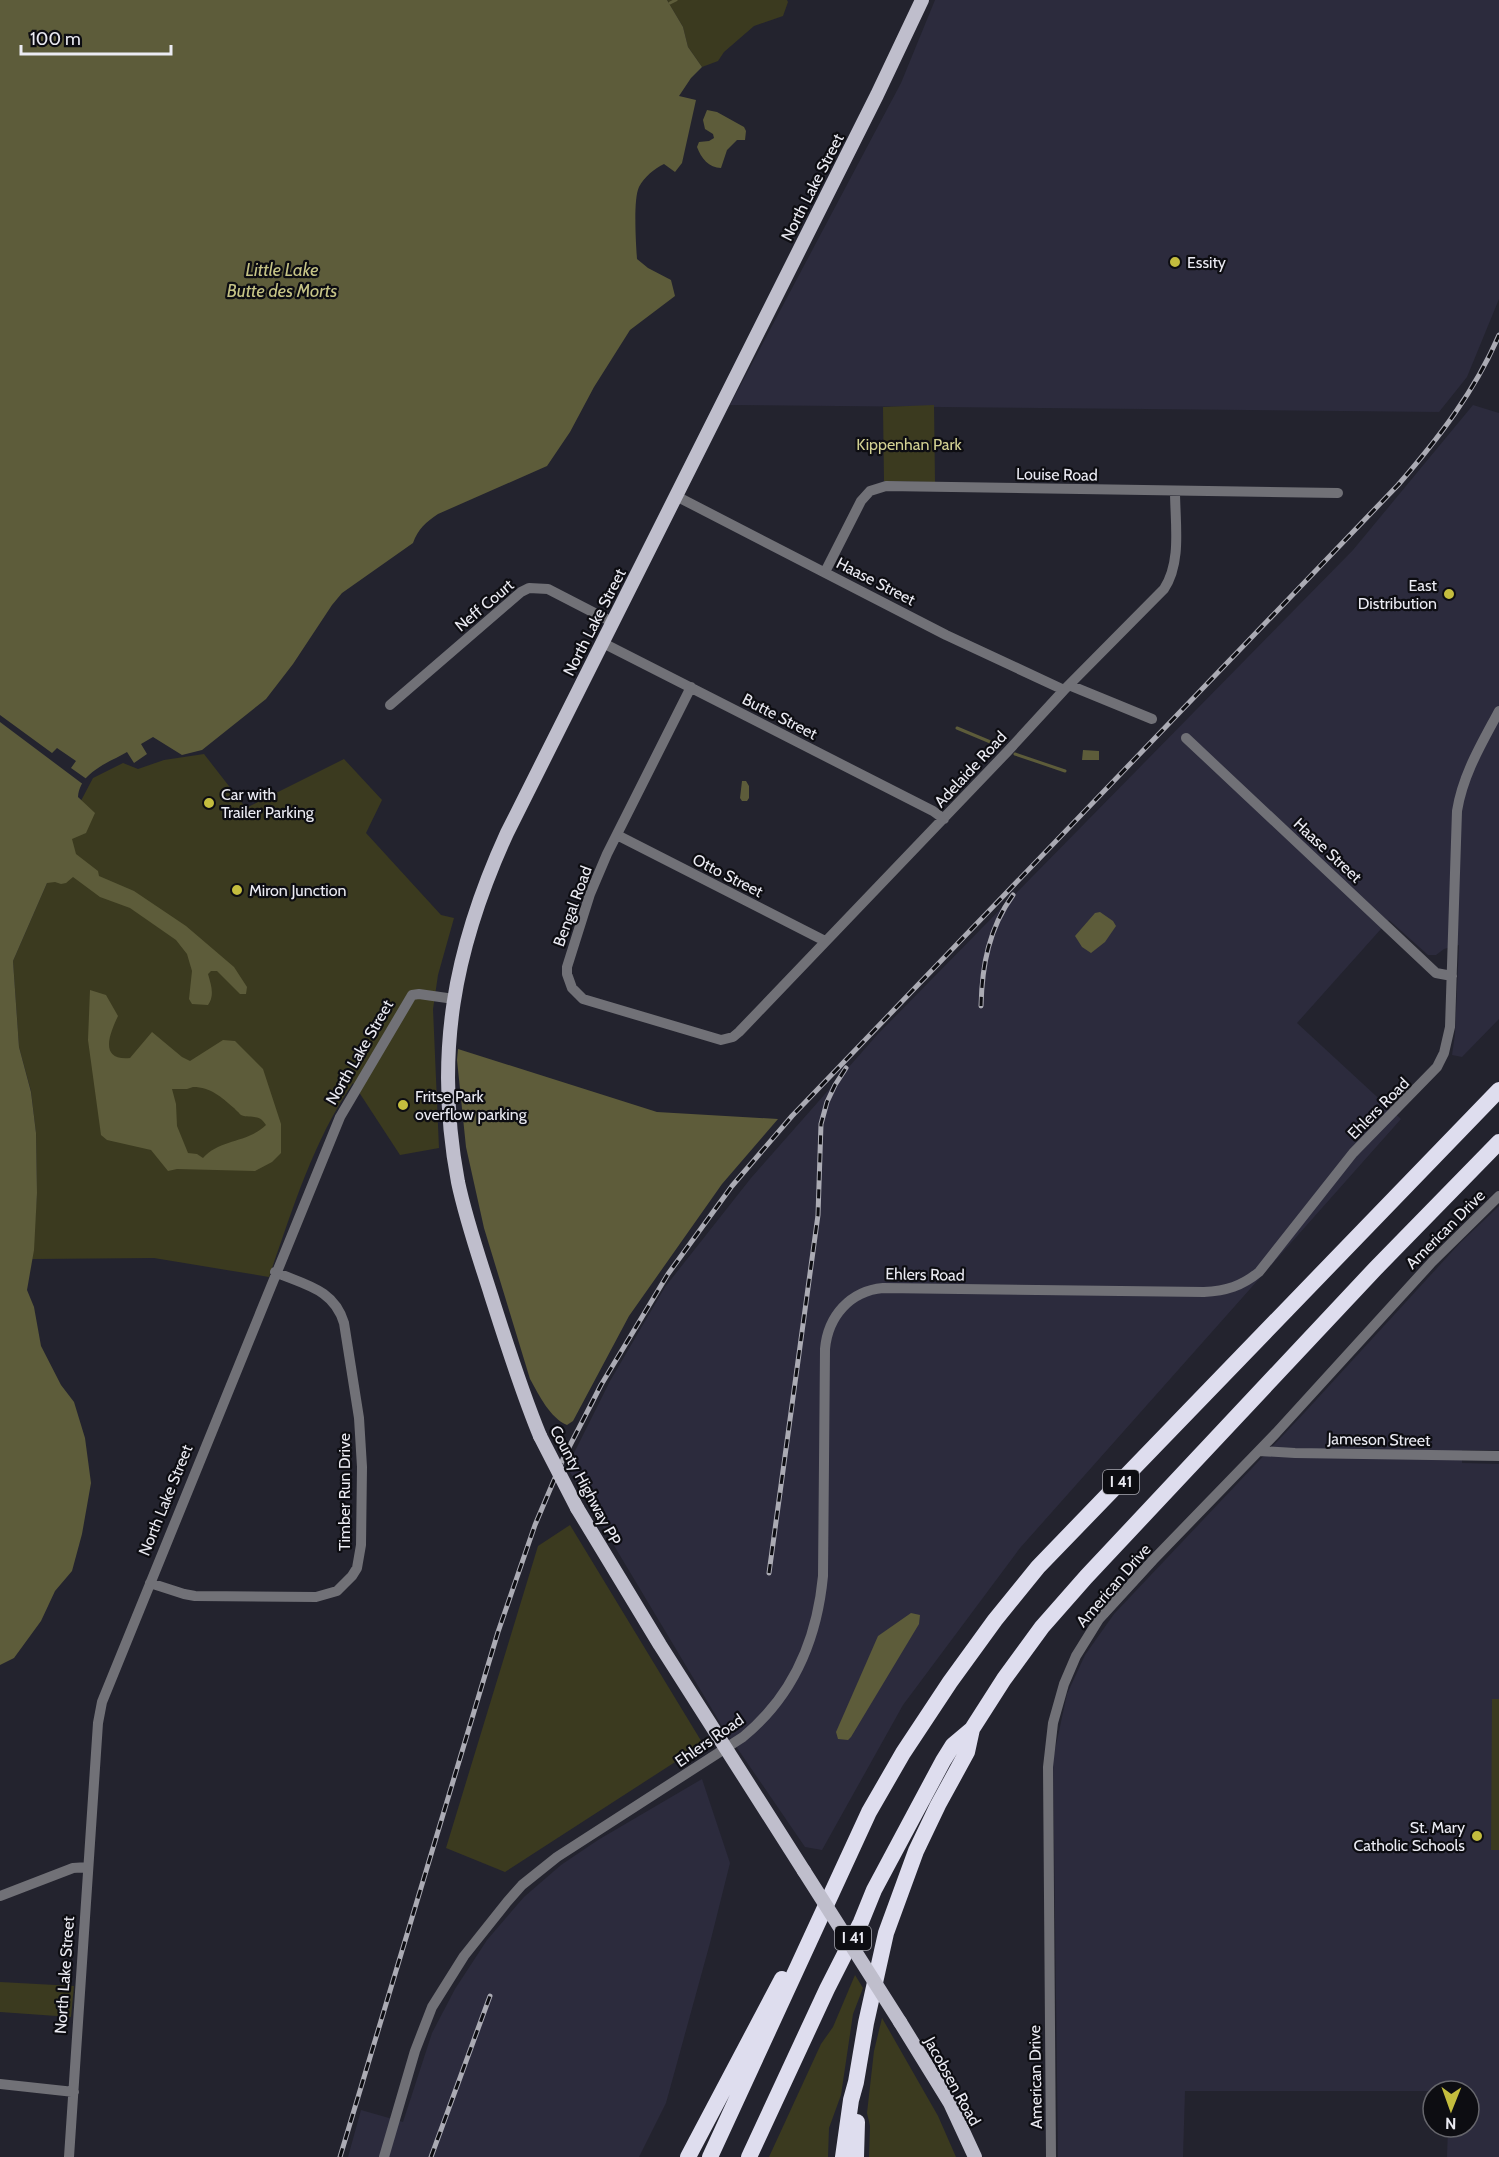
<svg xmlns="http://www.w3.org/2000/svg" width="1499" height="2157" font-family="Cabin,sans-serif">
<rect width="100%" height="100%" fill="#23232e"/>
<!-- built -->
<path fill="#2c2b3d" d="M935,0H1499V299L1467,377L1439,412L730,405L901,83Z
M1473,405L1499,413V1019L1462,1057L1452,1055L1455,1034L1459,945L1444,949L1436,955H1428L1389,920L1297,1023L1401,1119L1020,1548L903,1705L822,1850L805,1847L722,1726L567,1467L610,1381L665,1287L751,1178L877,1035L1353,550Z
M1499,1206V1450H1462V1463L1499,1464V2157H1447L1448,2127H1469V2091H1185L1183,2157H1058L1053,1759L1067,1694L1085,1655L1114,1614L1306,1411L1460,1243Z
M702,1779L730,1863L710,1943L666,2103L639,2157H348L361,2110L403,2122L432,2033L455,1989L487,1940L524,1897L561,1865L598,1840Z"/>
<!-- green -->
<path fill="#3b3a1f" d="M667,0H787L788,2L783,16L754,26L724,52L718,61L702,67L688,47L683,27Z
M934,405L935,482L884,481L883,407Z
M204,754L246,808L344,759L382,800L366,833L441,915L454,918L438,975L433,1009L439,1148L400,1155L353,1083C313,1141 292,1211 269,1277L154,1258L32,1259L37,1193L36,1133L31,1091L19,1047L13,961L47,883L64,833L93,778L123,763L138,769L164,760Z
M570,1525L703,1744L505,1872L446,1848L538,1546Z
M1492,1699H1499V1850H1491Z
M855,1975L863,1988L853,2014L841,2095L829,2128L828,2157H769L821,2044L833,2027Z
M0,1982L74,1986L71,2017L0,2012Z
M882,2018L938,2116L956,2157H869L870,2126L867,2113L874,2051Z"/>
<!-- forest -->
<path fill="#5e5c3a" d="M458,1049L657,1112L778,1119L722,1184L629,1316L573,1421L567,1425C550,1418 539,1395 530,1379L484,1228L466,1147L457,1060Z"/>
<!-- water -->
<path fill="#5d5c3a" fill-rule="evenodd" d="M0,0H667L683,27L688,47L702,67L691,78L679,96L696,100L682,163L675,172L664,164C655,168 644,177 639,187C633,199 636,244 637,259L648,268L671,280L675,296L630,330L594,387L570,432L547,466L438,514C426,522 418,529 413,543L342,593L332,605L293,664L266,699L202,750L182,755L153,737L141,744L147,754L134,763L127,752C108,763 80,772 78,797L95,813L86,833L72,839L76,854L98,871L99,876L134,891L186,926L234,967L247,987L246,994H240L217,971H211L208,974C211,985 215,995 208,1005L192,1004L189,999L192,971L187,954L176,940L130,908L100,897L73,877L66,883L61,884L55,882L47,883L13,961L19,1047L31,1092L36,1133L37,1193L34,1250L27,1290L34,1307L41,1346L61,1385L74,1402L85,1438L91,1483L82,1534L72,1571L55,1591L41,1621L14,1658L0,1665Z
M707,110L717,112L744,127L746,131L745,140H737L727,150L721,168C709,168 701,158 697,147L699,142L709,141L714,138L713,134L705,129L703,120Z
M1083,750L1099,751V760H1082Z
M742,781H746L749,786V798L747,801H742L740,798Z
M1100,912L1113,921L1116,926L1105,942L1091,953L1082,947L1075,936L1095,913Z
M90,990L106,995L118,1016C110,1033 98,1061 130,1058L152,1032L182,1057L190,1061L223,1040L235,1041L263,1069L281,1124V1153L272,1162L255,1171L177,1169L168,1171L151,1150L107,1140L101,1135L88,1040ZM193,1087C211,1087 221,1097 234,1108C235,1109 240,1114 241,1115C251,1119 259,1113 266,1125C248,1143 220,1139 203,1158L197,1154L188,1153L177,1126L176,1104L172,1089H187Z
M911,1613L920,1615L919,1624L851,1737L848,1740L838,1739L836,1732L878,1636Z"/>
<!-- pier -->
<path fill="#23232e" d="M0,715L52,753L57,748L76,761L71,768L88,780L84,785L0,722Z"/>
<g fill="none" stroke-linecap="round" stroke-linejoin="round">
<!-- stream -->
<path stroke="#5d5c3a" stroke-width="3" d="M670,3L676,0
M957,728L1000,746
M1015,754L1065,771"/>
<!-- minor -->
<path stroke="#717177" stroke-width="10" d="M676,496L946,635L1064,690
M825,572L861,501L870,491L886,486L1338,493
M601,642L933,811L944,819
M1069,685L1152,719
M691,687L607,854L590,894L567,967V974L572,988L583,999L721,1040L733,1037L739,1032L1007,752L1064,690L1164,589C1182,562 1175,523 1175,491
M390,705L521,592L529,588L548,589L612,622
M1186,738L1436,973L1452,976
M617,835L825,941
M1259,1451L1295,1453L1499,1456
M150,1583L184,1594L195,1596L316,1597L337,1591L352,1576L357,1568L361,1545L362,1467L359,1418L344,1323C334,1289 305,1285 275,1272
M0,1896L73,1868L88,1867
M0,2084L74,2092
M69,2157L98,1723L102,1702L340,1117L412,995L419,994L454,999
M384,2157L415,2051L432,2007L464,1956L507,1902L522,1885L557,1857L743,1737C793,1696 817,1639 823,1576L825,1349C828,1316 850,1291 883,1288L1204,1292C1226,1291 1242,1286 1259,1272L1353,1153L1437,1067L1444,1053L1450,1027L1457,811C1463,774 1482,743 1499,711
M1051,2157L1048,1767L1053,1723L1064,1684L1076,1656L1099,1619L1153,1560L1276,1433L1432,1262L1499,1196"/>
<!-- major -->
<path stroke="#bfbecc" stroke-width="14" d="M540,1436C521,1390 506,1342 491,1295C479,1257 466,1220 458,1182C434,1054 454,949 507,833L877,95L922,0
M577,1508L660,1645L804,1871
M900,2022L950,2103L975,2157"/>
<!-- highway -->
<path stroke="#deddee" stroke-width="16" d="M688,2157L782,1979
M710,2157L869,1812L903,1753L950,1682L995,1620L1038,1567L1499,1090
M749,2157L827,1989L861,1922L874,1890L943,1761L953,1745L972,1729L1004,1679L1042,1627L1086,1577L1375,1269L1499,1142
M843,2157L851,2100L856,2082L866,2023L886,1933L916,1851L938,1805L967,1752L972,1729
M856,2157L857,2122"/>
<defs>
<path id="rail" d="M981,1006C982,965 989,928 1013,895
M769,1573L818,1215L821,1124L827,1102L835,1085L846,1068
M340,2157L498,1632L535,1525L563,1459L601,1385L668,1274L732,1186L792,1116L1398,485C1438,439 1475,391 1499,335
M431,2157L490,1996"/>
</defs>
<!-- rail casing -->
<use href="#rail" stroke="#ababb4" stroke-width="5"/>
<!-- rail -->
<use href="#rail" stroke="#0d0d12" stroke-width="3" stroke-dasharray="9" stroke-linecap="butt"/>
<!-- major-bridge -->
<path stroke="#bfbecc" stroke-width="14" d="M540,1436L577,1508
M804,1871L900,2022"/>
</g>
<!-- markers -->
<g fill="#c4bd3e" stroke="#0d0d12" stroke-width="2">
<circle cx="1175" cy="262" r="6"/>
<circle cx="1449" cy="594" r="6"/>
<circle cx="209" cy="803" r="6"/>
<circle cx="237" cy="890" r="6"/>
<circle cx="403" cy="1105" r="6"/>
<circle cx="1477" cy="1836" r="6"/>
</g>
<g text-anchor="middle" stroke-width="4.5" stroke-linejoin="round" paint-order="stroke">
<!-- shield labels -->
<g fill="#0d0d12" stroke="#a8a8b0" stroke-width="1.5">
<rect x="1103" y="1470" width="36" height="24" rx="4.5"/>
<rect x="835" y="1926" width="36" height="24" rx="4.5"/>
</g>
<g font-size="15" font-weight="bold" fill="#ebebf3">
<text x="1121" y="1487">I 41</text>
<text x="853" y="1943">I 41</text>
</g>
<!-- street labels -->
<g font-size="16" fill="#ebebf3" stroke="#0d0d12">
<text transform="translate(812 187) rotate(-63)" y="6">North Lake Street</text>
<text transform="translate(1057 474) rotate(1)" y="6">Louise Road</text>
<text transform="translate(876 581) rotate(27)" y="6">Haase Street</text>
<text transform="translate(484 605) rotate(-40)" y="6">Neff Court</text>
<text transform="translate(594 622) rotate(-63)" y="6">North Lake Street</text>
<text transform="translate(780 716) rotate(27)" y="6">Butte Street</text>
<text transform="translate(970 769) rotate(-47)" y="6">Adelaide Road</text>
<text transform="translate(1328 850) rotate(43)" y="6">Haase Street</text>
<text transform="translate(728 875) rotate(27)" y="6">Otto Street</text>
<text transform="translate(572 906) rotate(-70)" y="6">Bengal Road</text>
<text transform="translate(359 1052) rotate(-60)" y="6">North Lake Street</text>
<text transform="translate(1378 1108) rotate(-45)" y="6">Ehlers Road</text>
<text transform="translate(1445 1229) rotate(-45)" y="6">American Drive</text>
<text transform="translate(925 1274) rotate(1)" y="6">Ehlers Road</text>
<text transform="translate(1379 1439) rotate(1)" y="6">Jameson Street</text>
<text transform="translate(586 1485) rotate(62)" y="6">County Highway PP</text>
<text transform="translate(344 1492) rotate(-90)" y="6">Timber Run Drive</text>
<text transform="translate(165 1500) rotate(-68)" y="6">North Lake Street</text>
<text transform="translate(1113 1585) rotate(-49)" y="6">American Drive</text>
<text transform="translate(709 1740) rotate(-35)" y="6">Ehlers Road</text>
<text transform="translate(64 1975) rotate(-86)" y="6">North Lake Street</text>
<text transform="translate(1035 2077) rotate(-91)" y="6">American Drive</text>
<text transform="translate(953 2081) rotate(61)" y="6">Jacobsen Road</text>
</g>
<!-- poi labels -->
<g font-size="16" fill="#ebebf3" stroke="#0d0d12" text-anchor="start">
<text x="1187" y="268">Essity</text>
<text x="1437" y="591" text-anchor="end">East<tspan x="1437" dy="18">Distribution</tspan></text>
<text x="221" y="800">Car with<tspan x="221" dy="18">Trailer Parking</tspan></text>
<text x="249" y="896">Miron Junction</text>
<text x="415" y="1102">Fritse Park<tspan x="415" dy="18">overflow parking</tspan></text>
<text x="1465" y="1833" text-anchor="end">St. Mary<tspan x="1465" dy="18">Catholic Schools</tspan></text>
</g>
<!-- park labels -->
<g font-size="16" fill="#d2d092" stroke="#0d0d12">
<text x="909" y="450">Kippenhan Park</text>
</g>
<!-- water labels -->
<g font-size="18" font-style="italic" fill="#c6c486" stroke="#0d0d12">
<text x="282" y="276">Little Lake<tspan x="282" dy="21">Butte des Morts</tspan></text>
</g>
</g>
<!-- north arrow -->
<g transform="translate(1451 2109) rotate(181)"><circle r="28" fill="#0d0d12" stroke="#66666c" stroke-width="1.5"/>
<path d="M0-4.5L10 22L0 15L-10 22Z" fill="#c4bd3e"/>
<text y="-9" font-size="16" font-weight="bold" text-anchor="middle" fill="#ebebf3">N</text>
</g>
<!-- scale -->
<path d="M21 45v9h150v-9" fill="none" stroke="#ebebf3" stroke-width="3"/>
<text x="30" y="45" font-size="18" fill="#ebebf3" stroke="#0d0d12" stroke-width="4.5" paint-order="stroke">100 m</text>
</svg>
